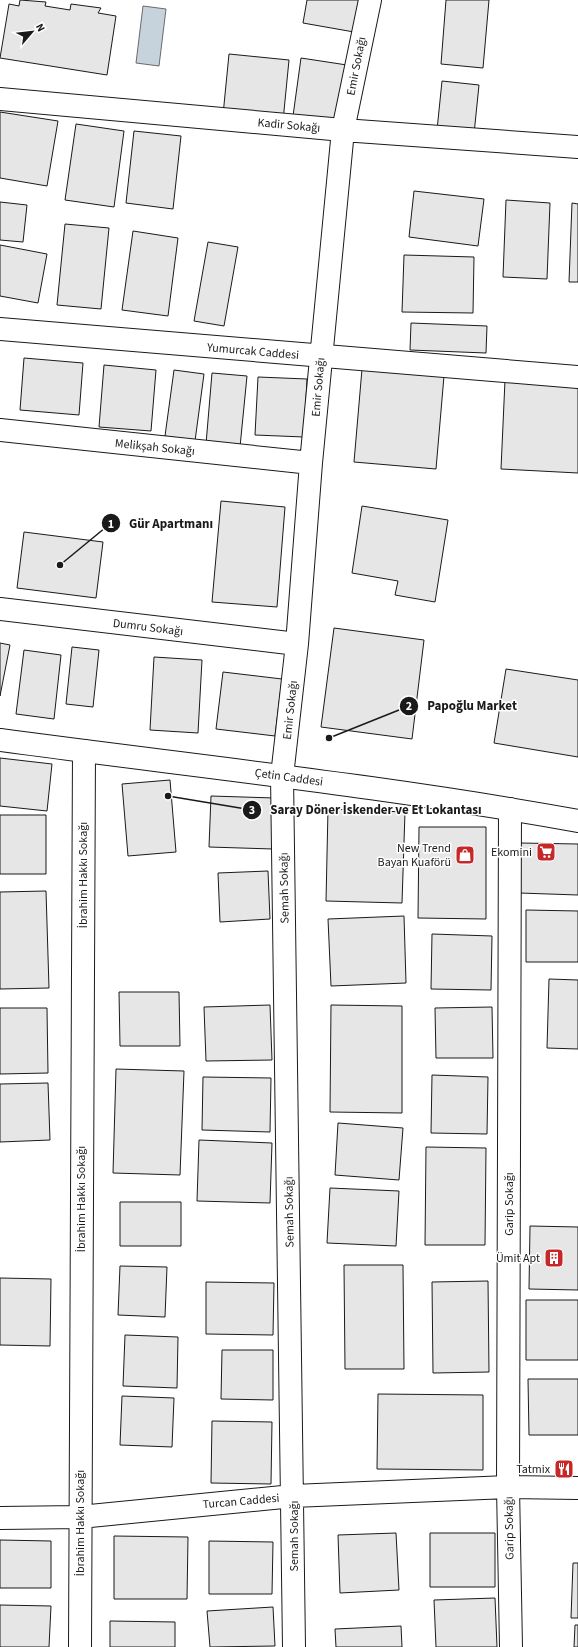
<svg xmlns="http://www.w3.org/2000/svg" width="578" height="1647" font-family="'Source Sans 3',sans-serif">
<rect width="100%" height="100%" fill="#fff"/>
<!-- water -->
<path fill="#c6d2dc" stroke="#6a6a6a" d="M143,6L166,9L159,66L136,63Z"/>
<!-- building -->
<path fill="#e6e6e6" stroke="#1a1a1a" d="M20,0L46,2L45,6L70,10L71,4L101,8L98,13L116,16L107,75L0,58L9,4L19,6Z
M307,0H360L354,32L303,23Z
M446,0H489L483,68L441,64Z
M229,54L289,60L283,121L223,115Z
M301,58L347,65L338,123L293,116Z
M442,81L479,85L474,134L437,130Z
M0,112L58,121L47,186L0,178Z
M76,124L124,131L114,207L65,200Z
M134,131L181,136L173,209L126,203Z
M414,191L484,199L478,246L409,237Z
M506,200L550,203L547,279L503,277Z
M0,202L27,205L23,242L0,240Z
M572,203L578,204V282H569Z
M65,224L109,228L101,309L57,305Z
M133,231L178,238L168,316L122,310Z
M208,242L238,247L224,326L194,321Z
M0,245L47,254L38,303L0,296Z
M404,255L474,257L473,313L402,312Z
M411,323L487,326L486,353L410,350Z
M24,358L83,363L79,415L20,410Z
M104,365L156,370L151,431L99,427Z
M362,369L444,376L436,469L354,462Z
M174,370L204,374L195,441L165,436Z
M212,373L247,376L240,447L206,444Z
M258,377L307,379L304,437L255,435Z
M505,380L578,384V473L501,469Z
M221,501L285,507L277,607L212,602Z
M362,506L448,520L435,602L395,595L398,581L352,573Z
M24,532L103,542L96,598L17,588Z
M334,628L424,640L412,739L321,727Z
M0,643L10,645L0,696Z
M72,647L99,650L93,707L66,704Z
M24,650L61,655L54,719L16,714Z
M154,657L202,660L198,733L150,730Z
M506,669L578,680V757L494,743Z
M223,672L282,679L275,736L216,729Z
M0,758L52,764L47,811L0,806Z
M170,780L176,852L128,856L122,784Z
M211,796L275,798L273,849L209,847Z
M328,809L405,812L402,903L326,901Z
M0,815H46V874H0Z
M419,827H486V919L418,918Z
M520,843L578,844V895L519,893Z
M268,871L270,919L220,922L218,873Z
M46,891L49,988L0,989V892Z
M526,910L578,911V962H526Z
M404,916L406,983L331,986L328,919Z
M432,934L492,936L491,990L431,989Z
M549,979L578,980V1049L547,1048Z
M119,992H179L180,1046H120Z
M270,1005L272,1060L206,1061L204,1007Z
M331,1005L402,1006V1113L330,1112Z
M492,1007L493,1058H436L435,1008Z
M0,1008H47L48,1073L0,1074Z
M116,1069L184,1071L180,1175L113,1173Z
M432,1075L488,1077L487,1134L431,1133Z
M203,1077L271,1078L270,1132L202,1130Z
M48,1083L50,1140L0,1142V1084Z
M338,1123L403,1128L399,1180L335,1175Z
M199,1140L272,1143L270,1203L197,1201Z
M426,1147L486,1148L485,1245H425Z
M330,1188L399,1191L396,1246L327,1243Z
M120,1202H181V1246H120Z
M530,1226L578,1227V1290L529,1289Z
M344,1265H403L404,1369H345Z
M120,1266L167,1267L165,1317L118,1315Z
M0,1278L51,1279L50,1346L0,1345Z
M488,1281L489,1372L433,1373L432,1282Z
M206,1282L274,1283L273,1335L206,1334Z
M526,1300H578V1360H526Z
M125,1335L178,1337L177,1388L123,1386Z
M222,1350H273V1400L221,1399Z
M528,1379H578V1435H529Z
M378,1394L483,1395V1470L377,1469Z
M122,1396L174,1398L172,1447L120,1445Z
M212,1421L272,1422L271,1484L211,1483Z
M396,1533L399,1590L340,1593L338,1535Z
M430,1533H495V1587H430Z
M114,1536L188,1537L187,1599H114Z
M0,1540L51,1541V1588H0Z
M209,1541L273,1542L272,1594H209Z
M573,1563H578V1618H571Z
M495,1598L497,1647H436L434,1600Z
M0,1605L51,1606L49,1647H0Z
M273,1607L275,1646L210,1647L207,1611Z
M110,1621L175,1622V1647H110Z
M575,1625H578V1647H574Z
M401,1626L402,1647H336L335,1629Z"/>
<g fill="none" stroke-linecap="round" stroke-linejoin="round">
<defs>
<path id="street" d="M0,99L343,130L578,147
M0,329L578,377
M0,430L311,463
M0,609L297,644
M510,809L508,1487L511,1647
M0,1518L80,1517L293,1496L508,1487L578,1488
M80,1647L84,751
M294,1647L282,776L297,644L311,463L343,130L370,0"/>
<path id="secondary" d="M0,740C193,766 387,786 578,821"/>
</defs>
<!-- street casing -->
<use href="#street" stroke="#1a1a1a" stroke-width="24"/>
<!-- secondary casing -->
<use href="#secondary" stroke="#1a1a1a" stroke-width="24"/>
<!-- street -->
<use href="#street" stroke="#fff" stroke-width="22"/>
<!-- secondary -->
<use href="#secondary" stroke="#fff" stroke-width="22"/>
</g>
<!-- icons -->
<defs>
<symbol id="supermarket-square" viewBox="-11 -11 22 22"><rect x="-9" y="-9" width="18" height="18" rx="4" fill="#c62828" stroke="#fff"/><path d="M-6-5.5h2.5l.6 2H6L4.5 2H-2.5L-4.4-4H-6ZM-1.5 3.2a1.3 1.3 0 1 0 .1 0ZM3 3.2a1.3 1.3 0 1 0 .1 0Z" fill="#fff"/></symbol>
<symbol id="shop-square" viewBox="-11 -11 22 22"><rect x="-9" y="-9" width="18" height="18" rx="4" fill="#c62828" stroke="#fff"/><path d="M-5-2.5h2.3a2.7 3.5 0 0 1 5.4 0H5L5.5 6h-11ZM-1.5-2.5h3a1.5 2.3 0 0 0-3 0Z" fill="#fff"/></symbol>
<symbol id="building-square" viewBox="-11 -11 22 22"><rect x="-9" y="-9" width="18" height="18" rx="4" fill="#c62828" stroke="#fff"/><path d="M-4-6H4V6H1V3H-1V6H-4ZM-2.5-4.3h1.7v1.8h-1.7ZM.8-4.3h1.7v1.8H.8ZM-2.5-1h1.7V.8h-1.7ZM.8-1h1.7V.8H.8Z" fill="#fff"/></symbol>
<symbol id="restaurant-square" viewBox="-11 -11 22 22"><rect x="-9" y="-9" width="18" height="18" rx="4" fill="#c62828" stroke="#fff"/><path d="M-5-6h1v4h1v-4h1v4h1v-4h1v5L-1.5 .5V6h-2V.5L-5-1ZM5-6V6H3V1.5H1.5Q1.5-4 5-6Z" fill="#fff"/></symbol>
</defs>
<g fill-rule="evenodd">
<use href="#supermarket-square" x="535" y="841" width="22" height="22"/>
<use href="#shop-square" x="454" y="844" width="22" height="22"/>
<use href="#building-square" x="543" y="1247" width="22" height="22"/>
<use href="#restaurant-square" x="553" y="1458" width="22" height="22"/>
</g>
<g text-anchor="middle" stroke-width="3" stroke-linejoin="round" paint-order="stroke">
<!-- street labels -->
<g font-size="12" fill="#1a1a1a" stroke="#fff">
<text transform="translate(356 66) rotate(-79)" y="4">Emir Sokağı</text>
<text transform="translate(289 125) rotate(5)" y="4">Kadir Sokağı</text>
<text transform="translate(253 351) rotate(5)" y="4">Yumurcak Caddesi</text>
<text transform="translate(318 387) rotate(-85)" y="4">Emir Sokağı</text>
<text transform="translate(155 447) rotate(6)" y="4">Melikşah Sokağı</text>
<text transform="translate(148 627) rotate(7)" y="4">Dumru Sokağı</text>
<text transform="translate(290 710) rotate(-84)" y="4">Emir Sokağı</text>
<text transform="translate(289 777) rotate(8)" y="4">Çetin Caddesi</text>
<text transform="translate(83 875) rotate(-90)" y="4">İbrahim Hakkı Sokağı</text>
<text transform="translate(284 888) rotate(-91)" y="4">Semah Sokağı</text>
<text transform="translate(81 1199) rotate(-90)" y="4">İbrahim Hakkı Sokağı</text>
<text transform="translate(509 1204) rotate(-90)" y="4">Garip Sokağı</text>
<text transform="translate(289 1212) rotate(-91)" y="4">Semah Sokağı</text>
<text transform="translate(241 1501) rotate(-5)" y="4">Turcan Caddesi</text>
<text transform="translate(80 1523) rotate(-90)" y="4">İbrahim Hakkı Sokağı</text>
<text transform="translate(509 1528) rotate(-91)" y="4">Garip Sokağı</text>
<text transform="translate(294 1536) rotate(-90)" y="4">Semah Sokağı</text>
</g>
<!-- poi labels -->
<g font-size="12" fill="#1a1a1a" stroke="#fff" text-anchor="end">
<text x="451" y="852">New Trend<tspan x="451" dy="14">Bayan Kuaförü</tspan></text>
<text x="532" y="856">Ekomini</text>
<text x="540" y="1262">Ümit Apt</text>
<text x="550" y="1473">Tatmix</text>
</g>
</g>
<!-- callouts -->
<path fill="none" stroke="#1a1a1a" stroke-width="1.5" d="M60 565L111 523M329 738L409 706M168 796L252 810"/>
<g fill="#1a1a1a" stroke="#fff" stroke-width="1.5">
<circle cx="60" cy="565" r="4"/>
<circle cx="329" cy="738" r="4"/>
<circle cx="168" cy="796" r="4"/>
<circle cx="111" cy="523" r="10"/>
<circle cx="409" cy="706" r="10"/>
<circle cx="252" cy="810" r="10"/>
</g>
<g font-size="12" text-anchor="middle" font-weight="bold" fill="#fff">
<text x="111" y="528">1</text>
<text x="409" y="710">2</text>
<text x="252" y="814">3</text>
</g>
<g font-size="13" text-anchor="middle" font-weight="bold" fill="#1a1a1a" stroke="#fff" stroke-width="3" stroke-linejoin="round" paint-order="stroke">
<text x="171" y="528">Gür Apartmanı</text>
<text x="472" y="710">Papoğlu Market</text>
<text x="376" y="814">Saray Döner İskender ve Et Lokantası</text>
</g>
<!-- north arrow -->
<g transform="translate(32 32) rotate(62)" stroke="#ffffff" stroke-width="3" paint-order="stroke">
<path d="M0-3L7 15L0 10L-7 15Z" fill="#1a1a1a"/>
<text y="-6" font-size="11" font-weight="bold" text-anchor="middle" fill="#1a1a1a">N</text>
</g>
</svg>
